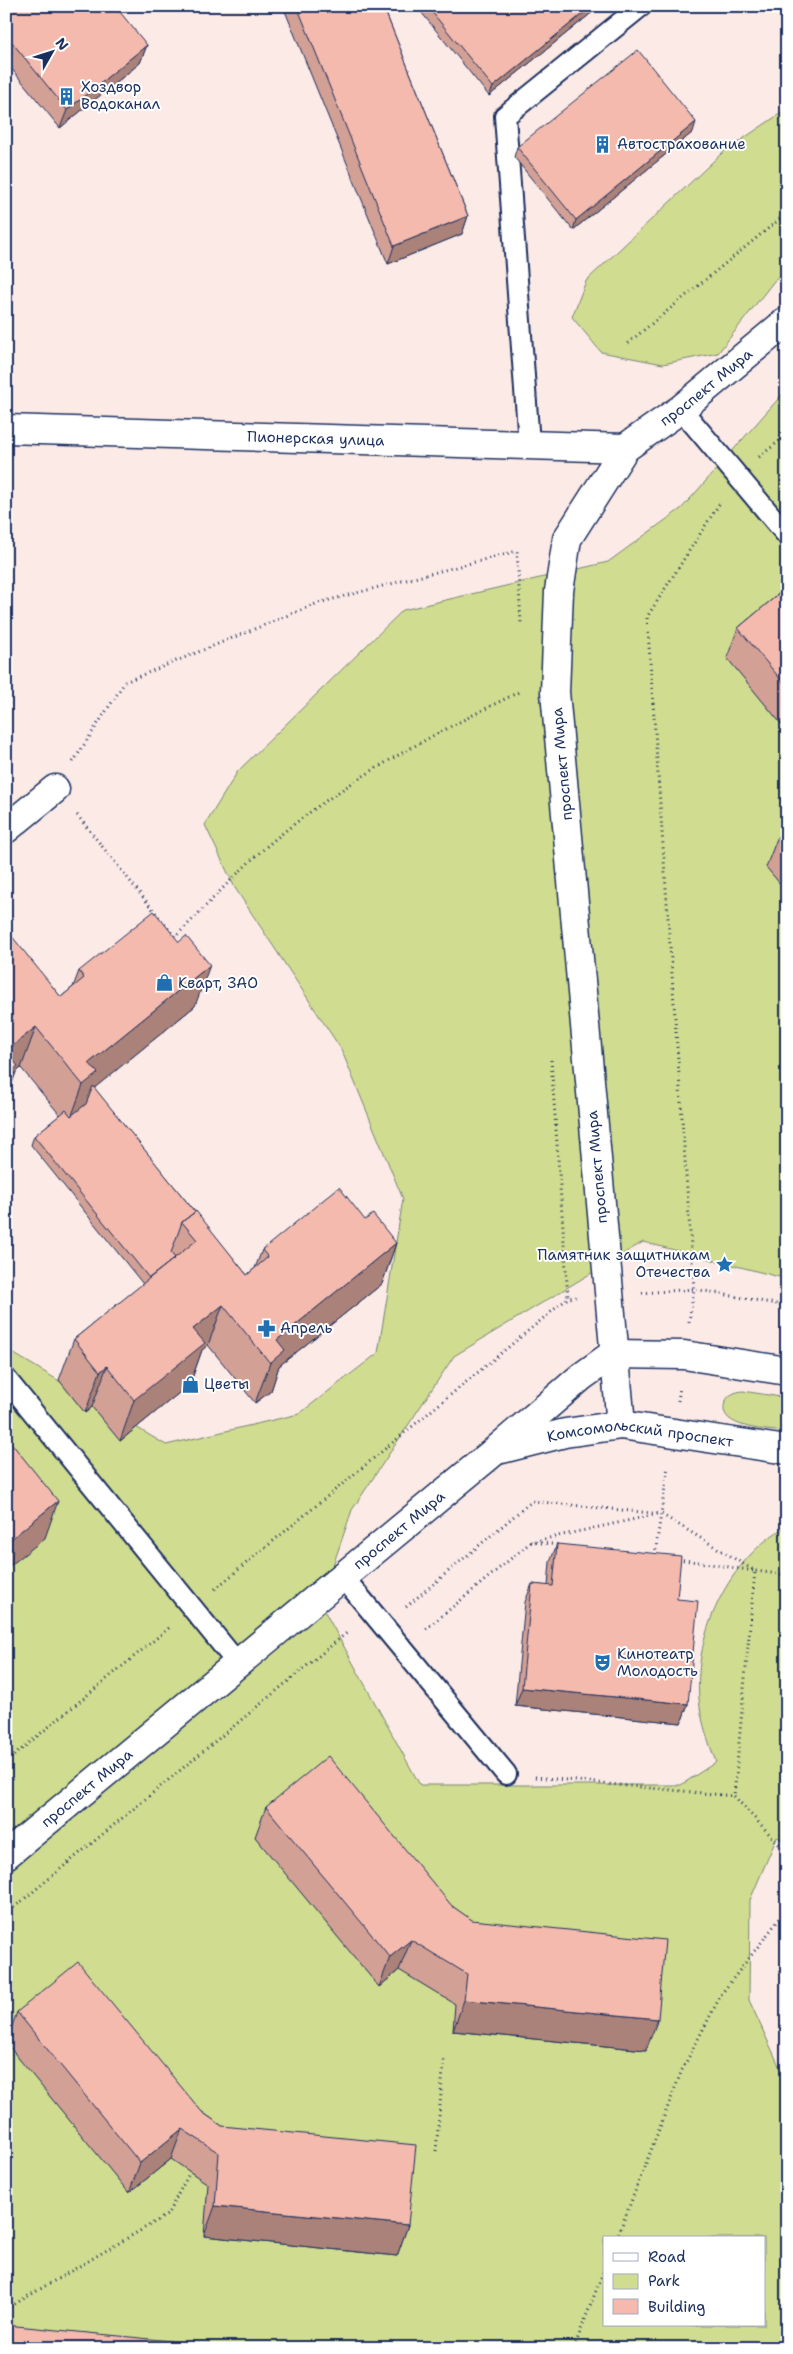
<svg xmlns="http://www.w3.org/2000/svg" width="793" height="2354" font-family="'Shantell Sans',sans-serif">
<rect width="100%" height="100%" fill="#fceae6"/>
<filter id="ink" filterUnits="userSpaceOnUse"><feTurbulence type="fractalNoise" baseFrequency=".02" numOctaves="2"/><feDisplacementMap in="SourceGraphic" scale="10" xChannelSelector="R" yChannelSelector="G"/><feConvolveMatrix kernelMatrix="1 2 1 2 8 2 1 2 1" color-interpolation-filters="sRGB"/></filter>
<g filter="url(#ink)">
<!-- green -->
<path fill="#d0dc8f" stroke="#768676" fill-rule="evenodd" d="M787,109V271L774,281L718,353L663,364L601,352L572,317L586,281L722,153Z
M787,389V1279L643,1242L454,1356L352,1510L320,1603L420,1785H681L716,1762C708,1741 701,1721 699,1699C694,1633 728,1559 787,1526V1842L777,1837L750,1900L749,2000L787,2083V2348H6V1349L166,1445L299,1414L378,1353L403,1199L341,1049L235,888L205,825L238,771L403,610L608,562L682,508ZM604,2238H764V2325H604Z
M743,1391L787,1398V1432C771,1430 715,1429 725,1402C729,1394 735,1392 743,1391Z"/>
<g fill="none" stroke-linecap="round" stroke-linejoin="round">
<defs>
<path id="lane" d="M681,409L787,535
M529,444L505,116L641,6
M6,1379L238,1664
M343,1577L506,1774"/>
<path id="street" d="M6,829L55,789"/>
<g id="secondary">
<path id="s1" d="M6,429L625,448"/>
<path d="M613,1354L684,1355L787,1371"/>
<path id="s2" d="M621,1425L555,692L559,591L567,539L625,448L681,409L787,321"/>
<path id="s3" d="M502,1449L565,1433L621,1425L787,1450"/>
<path id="s4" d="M6,1855L496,1450L581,1377L613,1354"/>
</g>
</defs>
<!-- lane casing -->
<use href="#lane" stroke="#1b2f5e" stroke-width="24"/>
<!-- street casing -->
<use href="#street" stroke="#1b2f5e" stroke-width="31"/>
<!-- secondary casing -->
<use href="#secondary" stroke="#1b2f5e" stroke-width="31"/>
<!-- path -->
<path stroke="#1b2f5e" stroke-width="3" stroke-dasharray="1 4" stroke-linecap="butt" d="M628,343L787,213
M759,457L787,435
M73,762L125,682L318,603L517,551L521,623
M77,815L175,937C208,905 238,870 273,841C350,777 432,735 521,691
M551,1060L568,1298
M642,1293L694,1289L787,1306
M689,1322L694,1289L647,617L721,501
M678,1401L680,1387
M531,1542L560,1545
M655,1555L668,1466
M678,1559L755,1571L734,1796
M215,1589L568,1298L576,1297
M406,1607L532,1501L661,1514L755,1571L787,1575
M426,1629L531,1542L658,1514
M6,1762L170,1627
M535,1777L734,1796L787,1853
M6,1914L349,1631
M436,2151L444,2059
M617,2238L682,2070L722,1993L784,1913L787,1884
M6,2309L167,2215L191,2170
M574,2348L604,2270"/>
<!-- lane -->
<use href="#lane" stroke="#fff" stroke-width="20"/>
<!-- street -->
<use href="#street" stroke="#fff" stroke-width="28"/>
<!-- secondary -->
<use href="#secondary" stroke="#fff" stroke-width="28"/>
</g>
<!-- wall -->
<path fill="#d2a095" stroke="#1b2f5e" d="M6,6L147,45L140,63L60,128L6,62Z
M283,6H383L468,216L462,234L388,264Z
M417,6H600L489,96L417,7Z
M693,132L573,230L514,157L517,147Z
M787,587V731L727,658L738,628Z
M787,829V892L766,867L778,836Z
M6,936L61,997L73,987L79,971L195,1006L94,1088L195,1212L247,1275L255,1268L262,1250L365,1220L396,1243L382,1284L279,1366L271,1391L255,1403L208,1345L202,1350L190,1384L120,1441L92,1407L85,1413L59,1380L74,1339L143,1284L31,1145L34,1136L60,1115L21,1068L16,1072L6,1099Z
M557,1544L677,1599L688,1704L681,1723L515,1706L525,1602L532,1584L548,1586L550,1562Z
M266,1807L452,1906L646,2050L453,2031L455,2004L399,1970L379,1987L255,1837Z
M17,2012L202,2112L222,2126L408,2225L397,2256L204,2236L208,2184L171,2159L129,2193L6,2043Z"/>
<!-- shaded-wall -->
<path fill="#ab8279" stroke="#1b2f5e" d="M592,6H600L489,96L493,87Z
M147,45L140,63L60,128L67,110Z
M696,122L693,132L573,230L576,220Z
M468,216L462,234L388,264L394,246Z
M210,965L195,1006L92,1090L83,1114L68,1126L83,1085L89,1063Z
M36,1027L21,1068L16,1072L6,1099V1051Z
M396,1243L382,1284L279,1366L271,1391L255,1403L270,1363L277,1340Z
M223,1305L208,1345L202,1350L190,1384L120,1441L134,1400L193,1329Z
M107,1366L92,1407L85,1413L100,1372Z
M58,1501L45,1538L6,1569V1543Z
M522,1688L688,1704L681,1723L515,1706Z
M411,1940L399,1970L379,1987L390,1957Z
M464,2000L658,2019L646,2050L453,2031Z
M182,2129L171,2159L129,2193L140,2163Z
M215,2206L408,2225L397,2256L204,2236Z"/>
<!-- building -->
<path fill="#f4baad" stroke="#1b2f5e" d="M6,6H115L147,45L67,110L6,35Z
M297,6H383L468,216L394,246Z
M427,6H592L493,87Z
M638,50L696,122L576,220L517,147Z
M787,587V687L738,628Z
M787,829V848L778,836Z
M154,911L179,942L186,936L210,965L89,1063L98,1073L83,1085L36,1027L6,1051L18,1066L6,1076V969L11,964L6,958V936L10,934L61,997L84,978L79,971Z
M93,1086L195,1212L182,1222L171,1253L175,1258L149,1278L34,1136L66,1110L71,1116L86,1104Z
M339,1187L365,1220L373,1214L396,1243L277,1340L285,1350L270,1363L223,1305L193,1329L205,1343L134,1400L107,1366L100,1372L74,1339L197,1240L182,1222L196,1211L247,1275L268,1257L262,1250Z
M8,1439L58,1501L6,1543V1440Z
M557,1544L681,1556L677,1599L698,1601L688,1704L522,1688L532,1584L553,1586Z
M328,1756L452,1906L472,1920L665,1940L658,2019L464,2000L467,1974L411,1940L390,1957L266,1807Z
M78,1962L202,2112L222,2126L416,2145L408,2225L215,2206L219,2153L182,2129L140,2163L17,2012Z
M6,2325L171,2341V2348H6Z"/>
</g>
<!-- icons -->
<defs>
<symbol id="building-bare" viewBox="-9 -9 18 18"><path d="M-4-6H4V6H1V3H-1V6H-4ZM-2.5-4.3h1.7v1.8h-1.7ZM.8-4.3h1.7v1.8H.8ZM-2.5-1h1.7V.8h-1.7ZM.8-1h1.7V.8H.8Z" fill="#1f6fb2" stroke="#fff" stroke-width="2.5" paint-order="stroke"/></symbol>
<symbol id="shop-bare" viewBox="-9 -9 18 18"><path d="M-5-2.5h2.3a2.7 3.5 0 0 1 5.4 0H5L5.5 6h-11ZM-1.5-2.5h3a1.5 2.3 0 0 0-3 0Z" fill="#1f6fb2" stroke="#fff" stroke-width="2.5" paint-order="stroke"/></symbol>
<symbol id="sight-bare" viewBox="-9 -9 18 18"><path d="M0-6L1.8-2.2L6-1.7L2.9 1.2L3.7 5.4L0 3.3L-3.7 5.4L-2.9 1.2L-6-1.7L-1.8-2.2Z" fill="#1f6fb2" stroke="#fff" stroke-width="2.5" paint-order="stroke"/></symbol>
<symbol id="pharmacy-bare" viewBox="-9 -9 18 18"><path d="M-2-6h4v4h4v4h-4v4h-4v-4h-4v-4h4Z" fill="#1f6fb2" stroke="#fff" stroke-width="2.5" paint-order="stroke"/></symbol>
<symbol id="theatre-bare" viewBox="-9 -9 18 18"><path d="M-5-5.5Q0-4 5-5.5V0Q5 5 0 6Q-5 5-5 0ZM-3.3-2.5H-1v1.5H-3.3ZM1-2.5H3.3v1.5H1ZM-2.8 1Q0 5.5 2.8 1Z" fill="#1f6fb2" stroke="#fff" stroke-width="2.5" paint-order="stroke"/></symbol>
</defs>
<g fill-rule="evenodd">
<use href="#building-bare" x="54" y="84" width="25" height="25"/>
<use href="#building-bare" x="590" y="132" width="25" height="25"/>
<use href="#shop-bare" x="152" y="970" width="25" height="25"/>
<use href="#sight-bare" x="712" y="1252" width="25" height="25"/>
<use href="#pharmacy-bare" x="254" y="1316" width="25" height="25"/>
<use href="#shop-bare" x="178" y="1372" width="25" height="25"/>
<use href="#theatre-bare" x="590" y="1650" width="25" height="25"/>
</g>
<g text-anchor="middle" stroke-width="4" stroke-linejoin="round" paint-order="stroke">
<!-- poi labels -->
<g font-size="15" fill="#1b2f5e" stroke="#fff" text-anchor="start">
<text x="81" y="92">Хоздвор<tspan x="81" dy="17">Водоканал</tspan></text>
<text x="617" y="149">Автострахование</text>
<text x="178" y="988">Кварт, ЗАО</text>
<text x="710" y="1260" text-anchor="end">Памятник защитникам<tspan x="710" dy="17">Отечества</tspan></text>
<text x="280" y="1333">Апрель</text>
<text x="204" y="1389">Цветы</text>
<text x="617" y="1659">Кинотеатр<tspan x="617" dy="17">Молодость</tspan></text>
</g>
<!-- street labels -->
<g font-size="15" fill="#1b2f5e" stroke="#fff">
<text dy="5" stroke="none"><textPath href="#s2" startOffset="1099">проспект Мира</textPath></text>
<text dy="5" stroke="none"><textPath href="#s1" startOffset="310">Пионерская улица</textPath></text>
<text transform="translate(562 764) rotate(-95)" y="5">проспект Мира</text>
<text transform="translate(597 1167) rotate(-95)" y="5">проспект Мира</text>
<text dy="5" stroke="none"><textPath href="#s3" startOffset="141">Комсомольский проспект</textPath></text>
<text dy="5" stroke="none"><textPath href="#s4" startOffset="510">проспект Мира</textPath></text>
<text dy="5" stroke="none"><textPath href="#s4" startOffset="105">проспект Мира</textPath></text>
</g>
</g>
<!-- margin -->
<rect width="793" height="2354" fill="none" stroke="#fff" stroke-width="25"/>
<rect x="12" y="12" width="768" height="2329" fill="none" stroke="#1b2f5e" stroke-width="2" filter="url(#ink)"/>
<!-- legend -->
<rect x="603" y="2236" width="162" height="90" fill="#ffffff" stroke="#a4acbf"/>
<rect x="613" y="2253" width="25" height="8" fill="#ffffff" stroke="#a4acbf"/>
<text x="648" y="2262" font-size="15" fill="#1b2f5e">Road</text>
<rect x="613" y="2274" width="25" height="15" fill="#d0dc8f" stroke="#a4acbf"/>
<text x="648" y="2286" font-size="15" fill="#1b2f5e">Park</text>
<rect x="613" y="2299" width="25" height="15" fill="#f4baad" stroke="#a4acbf"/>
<text x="648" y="2312" font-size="15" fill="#1b2f5e">Building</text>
<!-- north arrow -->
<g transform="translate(52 52) rotate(51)" stroke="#ffffff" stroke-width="4" paint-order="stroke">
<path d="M0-4L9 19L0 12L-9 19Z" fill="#1b2f5e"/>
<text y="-8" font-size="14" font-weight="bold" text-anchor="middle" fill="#1b2f5e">N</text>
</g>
</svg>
